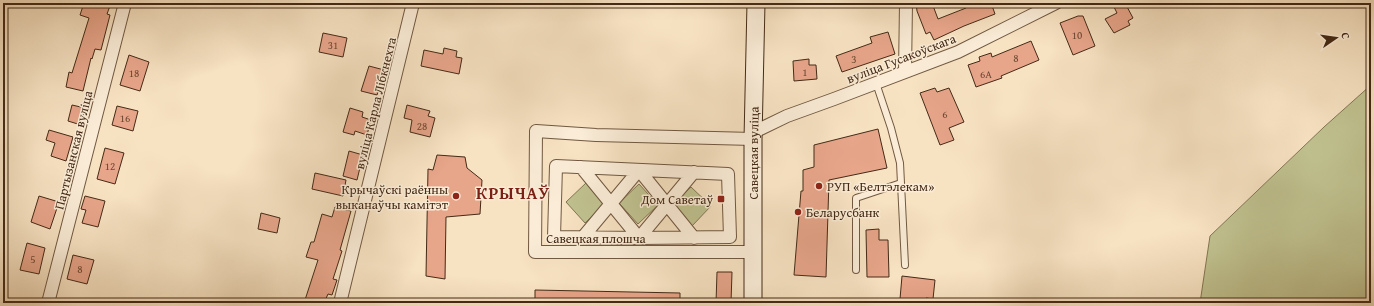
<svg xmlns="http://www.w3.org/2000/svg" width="1374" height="306" font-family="'Gentium Book Plus',serif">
<rect width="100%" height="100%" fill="#f7e2c2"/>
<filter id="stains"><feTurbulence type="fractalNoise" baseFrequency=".005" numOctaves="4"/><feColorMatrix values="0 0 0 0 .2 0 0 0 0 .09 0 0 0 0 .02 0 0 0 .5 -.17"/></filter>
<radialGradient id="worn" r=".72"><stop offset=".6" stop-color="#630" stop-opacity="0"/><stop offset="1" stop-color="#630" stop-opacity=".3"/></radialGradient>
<!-- green -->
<path fill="#c0c290" stroke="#827653" d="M1371,85V303H1200L1210,236L1324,127Z
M586,183L605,204L585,223L566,202Z
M639,184L658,205L638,224L619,203Z
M691,187L711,206L692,226L671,206Z"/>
<!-- building -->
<path fill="#e7a58a" stroke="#442a16" d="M84,3H111L107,14L110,15L101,50L95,49L92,59L91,58L83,91L66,87L69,72L72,73L89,18L80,15Z
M916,3H932L938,19L966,8L964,3H991L995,14L964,26L934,40L930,32L926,34L917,11Z
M1112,3H1125L1133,18L1128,21L1130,25L1114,33L1105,19L1117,13Z
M1078,16H1083L1095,46L1073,55L1060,23Z
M888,32L895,54L842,72L836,56L872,43L870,37Z
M323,33L347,38L343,57L319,52Z
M1031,41L1039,60L1001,76L1002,78L976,87L968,65L980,61L979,57L991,53L992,57Z
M444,48L457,51L456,57L462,58L459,74L421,66L424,50L443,54Z
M129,55L149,62L140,91L120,85Z
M809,59V65H816L817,79L794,81L793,61Z
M369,66L388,71L385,82L382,81L377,95L361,91Z
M935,88L937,92L949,88L964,122L949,128L954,140L940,145L920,93Z
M72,105L85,108L81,125L68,121Z
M407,105L430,111L428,116L435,118L430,137L410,132L412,120L404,118Z
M117,106L138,111L133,131L112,125Z
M350,108L363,112L362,117L371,120L367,135L355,131L354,135L343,132Z
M878,129L887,168L829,180L826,277L794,275L801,191H803V170L814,167V145Z
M49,130L73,137L66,161L51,156L55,143L46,140Z
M105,148L124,153L115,184L97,179Z
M349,151L363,155L357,180L343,176Z
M437,155L465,157L467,168L482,180L480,214L446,217L445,279L426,276L428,169L433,170Z
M315,173L346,180L343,196L312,189Z
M39,196L59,202L50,229L31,222Z
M85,196L105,201L98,227L82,223L86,210L81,209Z
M335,207L351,211L340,250L342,251L333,279L337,280L332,295L328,294L324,303H304L318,260L306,257L311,242H314L322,214L332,217Z
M261,213L280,218L277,233L258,229Z
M879,229V240H888L889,277H867L866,230Z
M27,243L45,248L39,274L20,270Z
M73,255L94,260L87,284L67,279Z
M717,272H732L731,303H716Z
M902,276L935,280L933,299L926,298V302L900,299Z
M535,290L680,293V303H535Z"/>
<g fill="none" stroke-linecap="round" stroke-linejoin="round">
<defs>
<path id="lane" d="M876,83L891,128L900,163L905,265
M856,270V198L901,183"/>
<path id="street" d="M905,72L906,3
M754,132L787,116L834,99L958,52L1056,3
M753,139L596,135L536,131L535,252H754
M556,166L728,174L730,237L639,238L554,237Z
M581,167L639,238L694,172
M583,237L639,170L694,238
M48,303L125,3
M340,303L413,3"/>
<g id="secondary">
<path id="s1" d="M753,303V139L756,3"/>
</g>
</defs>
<!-- lane casing -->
<use href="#lane" stroke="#715841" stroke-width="8"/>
<!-- street casing -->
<use href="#street" stroke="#715841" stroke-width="14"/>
<!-- secondary casing -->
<use href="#secondary" stroke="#442a16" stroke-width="19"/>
<!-- lane -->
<use href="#lane" stroke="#faecd7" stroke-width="6"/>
<!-- street -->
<use href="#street" stroke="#faecd7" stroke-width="12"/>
<!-- secondary -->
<use href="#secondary" stroke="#faecd7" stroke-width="17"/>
</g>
<!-- markers -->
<g fill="#8f2418" stroke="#faecd7" stroke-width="1.5">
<circle cx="819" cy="186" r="4"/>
<circle cx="456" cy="196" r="4"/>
<rect x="717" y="195" width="8" height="8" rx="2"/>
<circle cx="798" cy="212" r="4"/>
</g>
<g text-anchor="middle" stroke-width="3" stroke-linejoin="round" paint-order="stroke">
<!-- number labels -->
<g font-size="11" fill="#6d4933">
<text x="1077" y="39">10</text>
<text x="333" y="49">31</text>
<text x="1016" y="62">8</text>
<text x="854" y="63">3</text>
<text x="805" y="76">1</text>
<text x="134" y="77">18</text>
<text x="986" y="78">6А</text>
<text x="945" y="118">6</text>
<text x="125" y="122">16</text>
<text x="422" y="130">28</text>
<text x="110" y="170">12</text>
<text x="33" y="263">5</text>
<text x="80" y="273">8</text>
</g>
<!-- street labels -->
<g font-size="13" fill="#442a16" stroke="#faecd7">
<text transform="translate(901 58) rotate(-21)" y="5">вуліца Гусакоўскага</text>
<text transform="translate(375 103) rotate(-76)" y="5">вуліца Карла Лібкнехта</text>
<text transform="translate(73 150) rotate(-76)" y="5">Партызанская вуліца</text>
<text dy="5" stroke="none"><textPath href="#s1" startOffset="150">Савецкая вуліца</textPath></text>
<text x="596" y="243">Савецкая плошча</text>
</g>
<!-- poi labels -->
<g font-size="13" fill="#442a16" stroke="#faecd7" text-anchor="start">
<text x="827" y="191">РУП «Белтэлекам»</text>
<text x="448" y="194" text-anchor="end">Крычаўскі раённы<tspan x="448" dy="15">выканаўчы камітэт</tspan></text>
<text x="713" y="204" text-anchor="end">Дом Саветаў</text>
<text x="806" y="217">Беларусбанк</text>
</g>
<!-- district labels -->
<g font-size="17" font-weight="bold" letter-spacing="1" fill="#7a1f14" stroke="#faecd7">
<text x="513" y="199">КРЫЧАЎ</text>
</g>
</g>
<!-- margin -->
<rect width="1374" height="306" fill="none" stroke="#f7e2c2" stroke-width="16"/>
<rect x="4" y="4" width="1366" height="298" fill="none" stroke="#442a16" stroke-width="2"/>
<rect x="8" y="8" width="1358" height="290" fill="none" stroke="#442a16"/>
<!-- north arrow -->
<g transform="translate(1336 38) rotate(77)" stroke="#faecd7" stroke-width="3" paint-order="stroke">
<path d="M0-3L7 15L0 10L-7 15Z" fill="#442a16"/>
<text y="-6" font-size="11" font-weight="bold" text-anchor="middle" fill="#442a16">С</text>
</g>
<rect width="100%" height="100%" filter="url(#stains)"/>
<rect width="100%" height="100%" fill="url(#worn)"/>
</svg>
